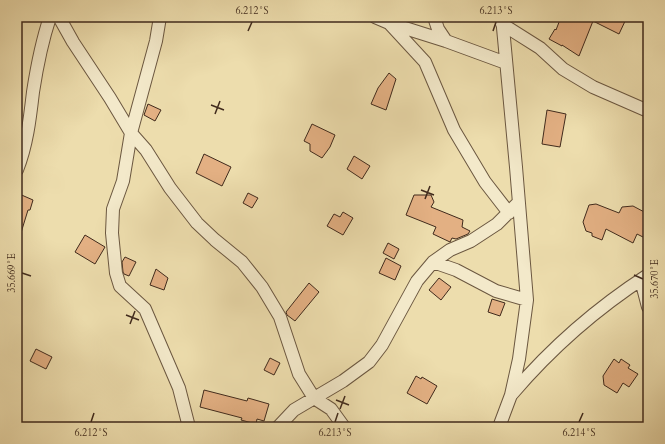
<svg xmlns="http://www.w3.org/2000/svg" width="665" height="444" font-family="Cardo,serif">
<rect width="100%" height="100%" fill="#edddad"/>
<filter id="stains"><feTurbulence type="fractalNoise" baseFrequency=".005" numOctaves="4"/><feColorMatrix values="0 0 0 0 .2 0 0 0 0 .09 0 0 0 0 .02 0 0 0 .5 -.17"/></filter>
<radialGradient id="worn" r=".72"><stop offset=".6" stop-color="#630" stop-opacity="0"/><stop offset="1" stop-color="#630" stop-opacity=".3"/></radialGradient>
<!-- building -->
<path fill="#e3b083" stroke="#402a1c" d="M561,17H627L619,34L593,21L579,56L562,45V46L549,39L555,29L556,30Z
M389,73L396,79L386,110L371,104L378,88Z
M148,104L161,110L155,121L144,115Z
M547,110L566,114L560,147L542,144Z
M312,124L335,135L330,147L322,158L310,151V144L304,141Z
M204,154L231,167L222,186L196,173Z
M354,156L370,166L362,179L347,169Z
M17,193L33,200L30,210H28L20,236H17Z
M248,193L258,198L252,208L243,203Z
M414,195H431L434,202L431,207L463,220L462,227L470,231L468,234L456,239L452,238L450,242L433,234L436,227L406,215Z
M596,204L619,213L622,207L633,206L648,214V228L643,237L637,234L633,243L606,229L602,240L592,236V233L586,231L583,222L589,205Z
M343,212L353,218L343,235L327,226L334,214L340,217Z
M85,235L105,247L95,264L75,252Z
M388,243L399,249L394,259L383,253Z
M125,257L136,262L129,276L124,274L123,272L122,262Z
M386,258L401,266L395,280L379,273Z
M156,269L168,278L164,290L150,285Z
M439,278L451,287L441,300L429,290Z
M309,283L319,292L295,321L287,315L286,312Z
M492,299L505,303L500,316L488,312Z
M36,349L52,357L46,369L30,361Z
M270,358L280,363L274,375L264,370Z
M614,359L619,363L621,359L630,365L628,368L638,374L629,387L623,383L617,393L604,385L603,376Z
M416,376L421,379L422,377L437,386L427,404L407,393Z
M204,390L247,401L248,398L269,404L264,421L257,419L256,424L241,420L242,418L200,407Z"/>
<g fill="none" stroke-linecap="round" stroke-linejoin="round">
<defs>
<path id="street" d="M59,17L73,42L110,98L131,133L146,150L170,188L197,223L215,240L242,262L262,287L280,317L299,374L314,398L331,409L344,427
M160,17L156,41L131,133L123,181L113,209L112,233L116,273L120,286L145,309L179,388L189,427
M375,17L389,23L446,41L506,63
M434,17L438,29L446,41
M389,23L425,62L454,130L485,182L509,213
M502,24L540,48L563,69L593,87L648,111
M17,170C27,145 30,118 33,92C37,66 42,41 50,17
M433,262L456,270L496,291L527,300
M641,280L648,307
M512,394C552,347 597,308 648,275
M278,427L294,410L343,381L369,362L382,345L417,281L433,262L450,250L471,241L497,224L518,203
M499,427L511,395L519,359L527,300L516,167L502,17"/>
</defs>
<!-- street casing -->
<use href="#street" stroke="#6b5740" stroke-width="14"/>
<!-- street -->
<use href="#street" stroke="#f3e9ca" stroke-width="12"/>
</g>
<!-- ticks -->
<path fill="none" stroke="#402a1c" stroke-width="1.5" d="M248,31L252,22M493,31L496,22M211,105L224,110M215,114L220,101M421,190L434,195M425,199L430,186M22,273L31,276M634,275L643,279M126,315L139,320M130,324L135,311M336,400L349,405M340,409L345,396M91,422L94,413M335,422L338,413M579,422L583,413"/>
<!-- margin -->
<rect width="665" height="444" fill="none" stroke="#edddad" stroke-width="44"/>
<rect x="22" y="22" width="621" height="400" fill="none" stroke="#402a1c" stroke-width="1.5"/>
<g font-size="10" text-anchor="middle" fill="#402a1c">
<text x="252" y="14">6.212°S</text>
<text x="496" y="14">6.213°S</text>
<text transform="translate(11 273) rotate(-90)" y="4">35.669°E</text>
<text transform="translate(654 279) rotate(-90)" y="4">35.670°E</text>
<text x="91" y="436">6.212°S</text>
<text x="335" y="436">6.213°S</text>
<text x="579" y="436">6.214°S</text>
</g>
<rect width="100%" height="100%" filter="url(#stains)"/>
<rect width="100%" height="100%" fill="url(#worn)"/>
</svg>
